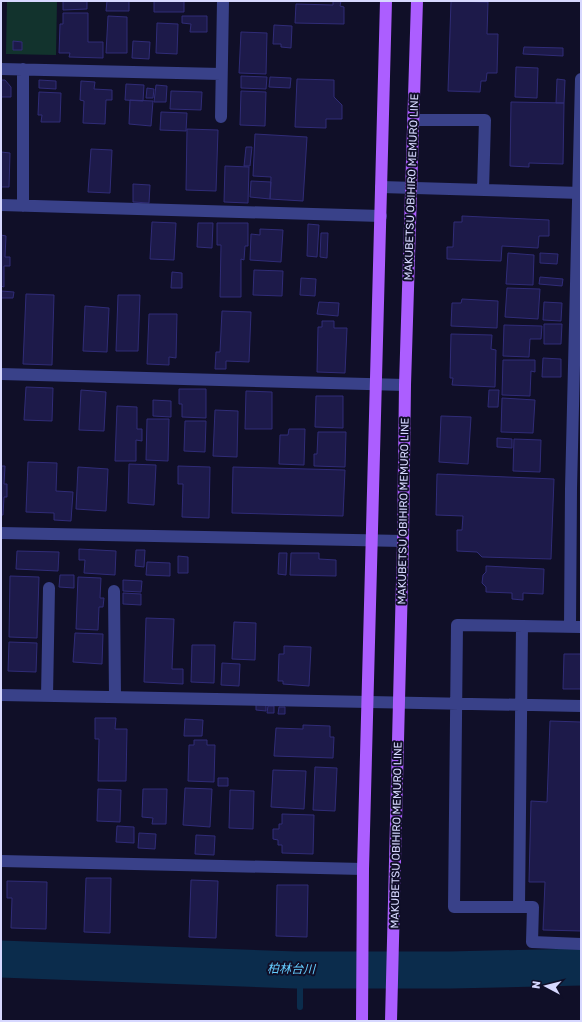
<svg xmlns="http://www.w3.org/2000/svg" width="582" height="1022" font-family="Rubik,'Noto Sans JP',sans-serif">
<rect width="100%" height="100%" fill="#100f28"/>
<!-- green -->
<path fill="#12332d" d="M7,1H57L56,55L6,54Z"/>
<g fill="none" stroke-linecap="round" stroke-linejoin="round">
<!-- stream -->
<path stroke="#0b2c4c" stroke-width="6" d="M296,970L300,983V1007"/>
<!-- river -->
<path stroke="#0b2c4c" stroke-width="37" d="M1,959L296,970H450L581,967"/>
</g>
<!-- building -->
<path fill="#1d1a4a" stroke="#302c77" d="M63,1H87V9L63,10Z
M107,1H129V11H106Z
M154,1H184V12H154Z
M333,1H341L340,6L344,7V24L295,23L296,4L333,5Z
M451,1L488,2L487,34H498L497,73H487L486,81H481L480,92L448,91Z
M63,13H88V42H103V58L69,57L70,53H59L60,24H63Z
M108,16L127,17V53H106Z
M182,16H207V32H190L191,24L182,23Z
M157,23L178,24L177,54L156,53Z
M274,25L292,26L291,48L281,47V44H273Z
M241,32L267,33L266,74L239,73Z
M13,41L22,42V50H13Z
M133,41L150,42L149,59L132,58Z
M524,47L563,48V56L523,54Z
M516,67L538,68L537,98L515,97Z
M241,76L267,77L266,89L241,88Z
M270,77L291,78L290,88L269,87Z
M297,79L334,80V97L342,105V119H326V128L295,127Z
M557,79L565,80L564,103H556Z
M1,80H5L11,87V97H1Z
M39,80L56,81V89L39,88Z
M81,81L95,82L94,89L112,90V100H106L105,124L83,123L84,101L80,100Z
M126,84L144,85L143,101L125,100Z
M156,85L167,86L166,102H154Z
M147,88L154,89L153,98H146Z
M171,91L202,92L201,110L170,109Z
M241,91L266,92L265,126L240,125Z
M39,92L61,93L60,122H41L42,115H38Z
M130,100L153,101L151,126L129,124Z
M511,102L564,103L563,164L529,163V167L510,166Z
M161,112L187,113L186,131L160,130Z
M187,129L218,130L216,191L186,190Z
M255,134L307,137L303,201L270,199L271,177L253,176Z
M246,147H252L250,166H244Z
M91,149L112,150L110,193L88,192Z
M1,152L10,153L9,187H1Z
M225,166L249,167L248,203L224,202Z
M251,181L271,182L270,199L250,197Z
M133,184L150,185L149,203L133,202Z
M462,216L549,220V236H539L538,248L502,246L501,261L447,259V247H453L454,222H462Z
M152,222L176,223L174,260L150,259Z
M198,223H213L212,248L197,247Z
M217,223H248V246H245L244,260L241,259V297H220L221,245H217Z
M308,224L319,225L317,257L307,256Z
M260,229L283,230L281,262L250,260L251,234L260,235Z
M321,233H328L327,258L320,257Z
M1,235L6,236L5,257H10V266H4V287L1,286Z
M508,253L534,255L533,285L506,284Z
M540,253L558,254L557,264L540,263Z
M254,270L283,271L282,296L253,295Z
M172,272L182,273V288H171Z
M540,277L563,279L562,286L539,284Z
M301,278L316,279L315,296L300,295Z
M507,288L540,289L538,319L505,317Z
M1,291L14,292L13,298H1Z
M26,294L54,295L52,365L23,364Z
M118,295H140L138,351H116Z
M462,299L498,301L497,328L451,326L452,303H461Z
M319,302L339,303L338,316L317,314Z
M544,302L562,303L561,321L543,320Z
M85,306L109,308L107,352L83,351Z
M222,311L251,312L249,362L226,361V369H215L216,352H220Z
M149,314H177L176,358L169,357V365L147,364Z
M322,321H334V328H347L345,373L317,372L318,327H322Z
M544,324H562L561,344H544Z
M504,325L542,326L541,339H530L529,357L503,356Z
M451,334L492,335L491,349L496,350L495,387L452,385L453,378H450Z
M543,358L561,359V377H542Z
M503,360H535V372L531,371L530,396L502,395Z
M26,387L53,388L52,421L24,420Z
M179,389H206V418L182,417V404H179Z
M81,390L106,392L104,431L79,430Z
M489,390H499L498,407H488Z
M246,391L272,392V429H245Z
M316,396H343V428L315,427Z
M502,398L535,400L533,433L501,432Z
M153,400L171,401V417L153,416Z
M117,406L137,407V429H142V441L136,440V461H115Z
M215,410L238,411L237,457L213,456Z
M441,416L471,417L468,464L439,462Z
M147,419H169L168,461L146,460Z
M185,421H206L205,452L184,451Z
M289,429H305L304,465L279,464L280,435H288Z
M318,432H346L345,467L314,466V454H317Z
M497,438L512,439V448L497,447Z
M514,439L541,440L540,472L513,471Z
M28,462L57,463L56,491L73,492L71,521L54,520V513L26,512Z
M129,464L156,465L154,505L128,503Z
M1,466H5L4,484H7V497H4L3,515H1Z
M178,466L210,467L209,518L182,517L183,484H178Z
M78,467L108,469L106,511L76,509Z
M233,467L345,470L343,516L232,513Z
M437,474L554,479L551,559L482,557L477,552L457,551V530H462L463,516L436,515Z
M79,549L116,551L115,575L84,573L85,560H79Z
M136,550H145L144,567L135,566Z
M17,551L59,552L58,571L16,569Z
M279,553H287L286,575L278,574Z
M291,553H319V559L336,560V576L290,575Z
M178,556L188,557V573H178Z
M147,562L170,563V576L146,575Z
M486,566L544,569L543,594L523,593V600L512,599V593L486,592V587L482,583L483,575L486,572Z
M60,575H74V588L59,587Z
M10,576L39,577L37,638L9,637Z
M78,577L101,578L100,598H104L103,607H99L98,630L76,629Z
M123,580L142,581L141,592L123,591Z
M123,593L141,594V605L123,604Z
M146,618L174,619L172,669H183V684L144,682Z
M234,622L256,623L255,660L232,659Z
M75,633L103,634L102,664L73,662Z
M9,642L37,643L36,672L8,671Z
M192,645H215L214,683L191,682Z
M284,646L311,647L309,686L283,684V681H278L279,654H284Z
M564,654H581V689H563Z
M222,663L240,664L239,686L221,685Z
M256,703L266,704V711L256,710Z
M268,706H274V713H267Z
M279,707H285V714H278Z
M95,718H116L115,729H127L126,781H98L99,739H95Z
M185,719L203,720L202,736H184Z
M550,721L581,722V931L543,930L545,882H529L531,801L547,802Z
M303,725L330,726V737H334L333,758L274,756L276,728L303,729Z
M194,740H207V745H215L214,782L188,781L189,745H194Z
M315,767L337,768L335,811L313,810Z
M273,770L306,771L304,809L271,807Z
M218,778H228V786H218Z
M185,788L212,789L210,827L183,825Z
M98,789L121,790L120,822L97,821Z
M143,789H167L166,824H152L153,818L142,817Z
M230,790L254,791L253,829L229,828Z
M282,814L314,815L313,854L282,853V845H278V840L273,839V829H279V824H282Z
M117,826L134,827V843L116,842Z
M139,833L156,834L155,849L138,848Z
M196,835L215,836L214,855L195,854Z
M86,878H111L110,933L84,932Z
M191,880L218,881L216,938L189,937Z
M7,881L47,882L46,929L11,928L12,898H7Z
M277,885H308L307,937L276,936Z"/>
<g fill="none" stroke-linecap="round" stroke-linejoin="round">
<!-- minor -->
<path stroke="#394189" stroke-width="12" d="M1,69L221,74
M221,117L223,1
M413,120H485L483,190
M381,187L581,193
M1,205L381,216
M23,206V69
M1,374L405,385
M1,533L403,541
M114,591L115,697
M522,626L519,907H454L457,625L581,627
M570,627L571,489L581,79
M1,695L581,706
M47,696L49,588
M1,861L363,869
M519,907H533L532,942L581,944"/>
<!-- major -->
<path stroke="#ac5eff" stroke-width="12" d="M362,1021L363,869L386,1
M391,1021L403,541L405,385L417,1"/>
</g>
<g text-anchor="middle" stroke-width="4" stroke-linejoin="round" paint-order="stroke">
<!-- street labels -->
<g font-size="11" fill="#d7d8ff" stroke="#100f28">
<text transform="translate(411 187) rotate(-88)" y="4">MAKUBETSU OBIHIRO MEMURO LINE</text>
<text transform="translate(403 511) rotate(-89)" y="4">MAKUBETSU OBIHIRO MEMURO LINE</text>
<text transform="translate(396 835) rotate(-89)" y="4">MAKUBETSU OBIHIRO MEMURO LINE</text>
</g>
<!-- water labels -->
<g font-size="12" font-style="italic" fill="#65cdff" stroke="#100f28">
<text transform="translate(291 969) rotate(1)" y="4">柏林台川</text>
</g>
</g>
<!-- border -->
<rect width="582" height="1022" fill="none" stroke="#d7d8ff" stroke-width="4"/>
<!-- north arrow -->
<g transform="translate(546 986) rotate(277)" stroke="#100f28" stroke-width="3" paint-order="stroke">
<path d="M0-3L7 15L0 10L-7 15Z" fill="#d7d8ff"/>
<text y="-6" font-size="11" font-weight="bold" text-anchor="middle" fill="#d7d8ff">N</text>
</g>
</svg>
